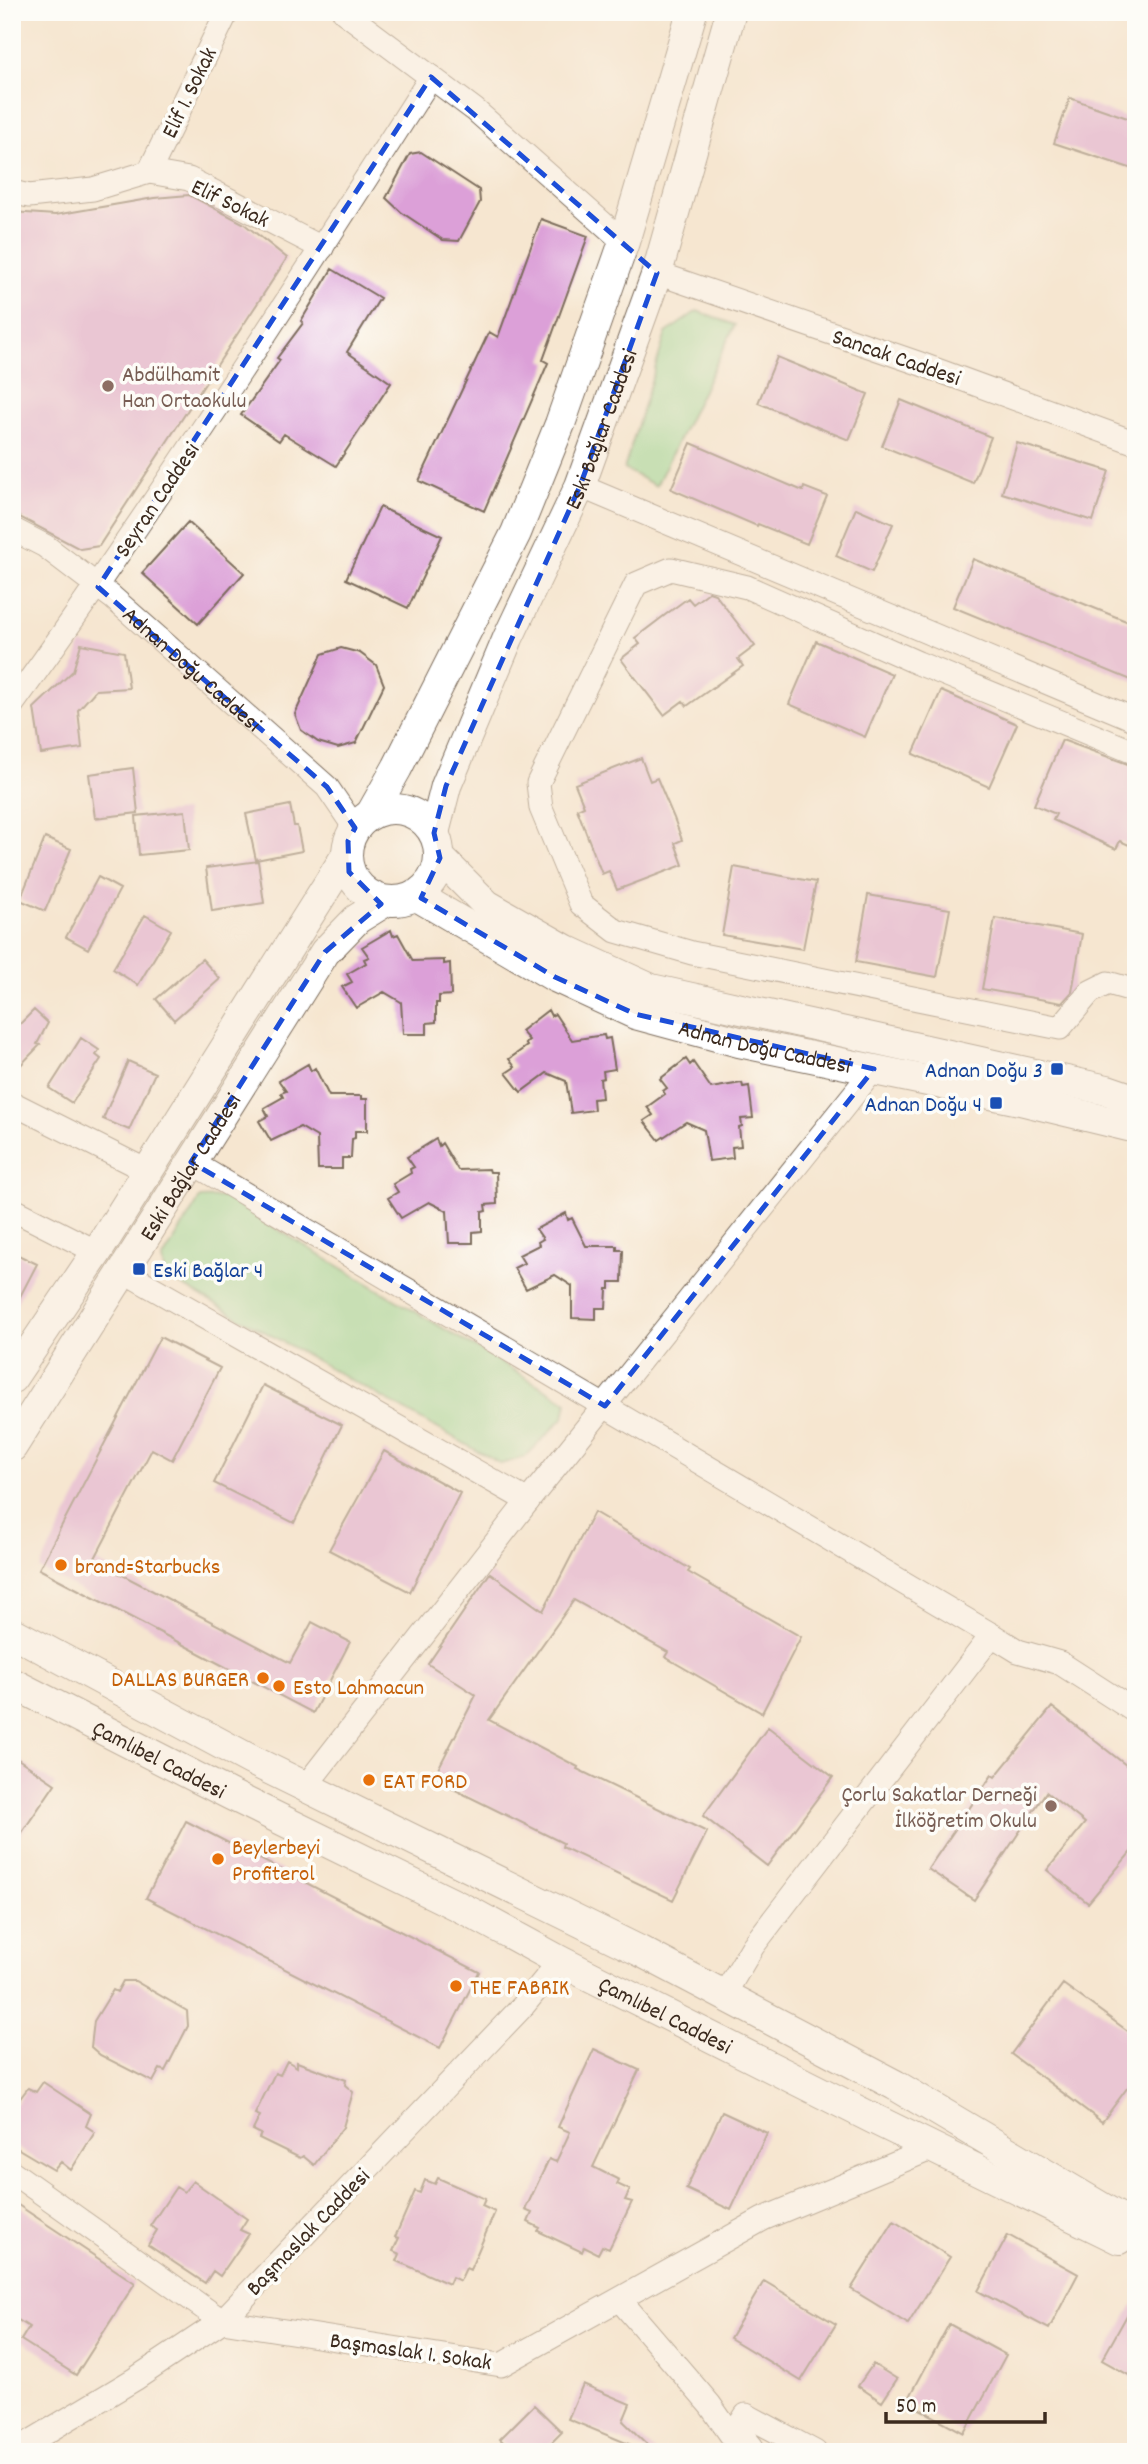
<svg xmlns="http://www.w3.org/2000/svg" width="1148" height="2464" font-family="Dekko,sans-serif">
<rect width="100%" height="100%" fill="#fdfcf7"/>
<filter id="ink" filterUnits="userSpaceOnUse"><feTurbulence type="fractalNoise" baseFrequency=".0143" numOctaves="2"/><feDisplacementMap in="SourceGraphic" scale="14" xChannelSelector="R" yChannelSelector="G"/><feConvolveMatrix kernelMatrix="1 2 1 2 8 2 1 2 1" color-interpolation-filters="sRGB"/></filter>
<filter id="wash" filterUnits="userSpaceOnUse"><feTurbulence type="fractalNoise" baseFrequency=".00686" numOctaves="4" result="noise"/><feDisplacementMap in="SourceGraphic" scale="28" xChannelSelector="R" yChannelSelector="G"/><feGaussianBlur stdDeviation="1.57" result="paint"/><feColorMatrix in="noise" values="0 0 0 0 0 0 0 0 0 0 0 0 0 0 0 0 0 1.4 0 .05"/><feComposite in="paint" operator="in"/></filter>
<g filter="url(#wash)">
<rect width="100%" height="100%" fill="#f6e6d0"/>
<!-- green -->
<path fill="#90d893" stroke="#668158" stroke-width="2" d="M697,311L735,325L656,486L624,469L666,333Z
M223,1197L567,1402L564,1417L525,1457L501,1464L165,1276L162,1260L200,1198Z"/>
<g id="blocks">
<!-- building -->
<path fill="#dca0d8" d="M1070,98L1136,121V170L1054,143Z
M421,152L479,190L480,202L459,241L443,240L401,212L386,198L410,154Z
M189,195L243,223L287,258L99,546L80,549L12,513V212L55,215L154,198Z
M541,219L588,236L543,360L548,363L484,511L419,481L489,332L498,337Z
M332,269L380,298L347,352L391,383L336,466L284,434L279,441L241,415L280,360L277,358L303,323L301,321Z
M777,357L868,394L849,440L758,403Z
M901,400L991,437L973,483L882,446Z
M691,443L803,491L804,487L827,496L807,544L758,524L757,526L671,489Z
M1017,443L1109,471L1093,521L1002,493Z
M380,507L442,536L408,608L346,579Z
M856,508L893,524L872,572L836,556Z
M188,522L244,573L198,624L142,573Z
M973,559L1136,625V682L953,607Z
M709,592L715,594L755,646L738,659L743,666L687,706L683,701L664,715L621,659L640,644L635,638L669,612L688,598L693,604Z
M816,641L892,674L865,737L789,704Z
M81,644L124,652L129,688L96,690L78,710L82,748L41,754L34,708L73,671Z
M341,648L360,653L376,665L384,685L356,743L338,748L318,742L301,730L295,714L322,654Z
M941,691L1017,724L989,787L913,754Z
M1062,740L1136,767V848L1120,841L1116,849L1094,839L1053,820L1056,814L1034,805Z
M641,758L650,781L657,778L674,818L682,840L675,843L683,865L617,890L609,871L602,874L577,809L584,806L575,784Z
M133,768L138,813L95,818L89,774Z
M290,805L294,826H297L302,851L256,860L246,814Z
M185,811L189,850L139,855L136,816Z
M45,838L71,849L45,911L20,900Z
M258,861L264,903L212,911L206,868Z
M734,867L816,882L803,949L722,935Z
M98,877L120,889L88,949L66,937Z
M868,895L950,909L937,977L856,962Z
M145,915L171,930L138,985L113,969Z
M995,918L1082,934L1072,992L1062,1003L982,989Z
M391,930L393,936L398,934L413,961L444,960V964L450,963L451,995L439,996V1003H436V1022L427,1023V1034H403L401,1002L384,992L356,1008L342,987L352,982L347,974L366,963L364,959L369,957L362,947Z
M202,959L220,979L174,1020L156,999Z
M34,1010L48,1023L37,1044L40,1045L12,1074V1032Z
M548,1010L551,1016L555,1014L572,1040L604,1035L605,1039L610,1038L615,1069L603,1071L604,1078L600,1079L602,1098L593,1099L594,1110L571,1113L566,1081L547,1073L521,1092L506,1073L515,1067L509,1059L527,1046L525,1043L529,1040L521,1031Z
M81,1038L99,1050L96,1055L101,1059L72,1103L49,1088Z
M686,1059L690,1065L693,1062L711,1088L742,1083L743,1087L749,1086L753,1118L741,1119L742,1126L739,1127L741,1146L732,1147L733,1158L709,1161L704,1130L686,1122L659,1140L644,1121L653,1115L647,1107L665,1094L663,1091L667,1088L660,1079Z
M128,1061L155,1073L129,1130L103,1119Z
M308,1064L311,1071L315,1068L329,1096H361V1099H367V1131H355V1138L352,1139L351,1158H342V1169H318L317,1137L300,1127L271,1141L259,1121L268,1116L264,1108L283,1097L281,1093L286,1091L279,1081Z
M436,1139L439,1146L442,1143L458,1170L489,1169L490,1172H496L497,1204L485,1205L486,1211L482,1212V1231L473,1232V1243H449L447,1211L429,1202L401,1218L388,1198L398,1192L393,1184L411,1173L410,1169L414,1167L407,1157Z
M566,1213L568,1220L572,1218L586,1246H617V1250H623L622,1282H610V1289H607L606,1308H596V1319L572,1318V1286L555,1275L526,1289L514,1268L524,1263L519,1255L539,1245L538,1242L543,1239L536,1229Z
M12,1252L37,1264L12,1312Z
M160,1337L220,1368L172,1460L152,1449L94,1560L290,1663L312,1622L350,1642L313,1713L39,1569Z
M263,1385L342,1425L294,1523L214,1483Z
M384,1451L460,1493L410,1592L329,1550Z
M594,1512L690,1569L688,1572L801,1637L762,1713L665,1657L668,1652L574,1600L489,1720L578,1767L577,1769L707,1832L673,1900L562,1847L563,1843L433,1779L476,1695L428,1664L490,1573L543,1611Z
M1052,1707L1136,1773V1846L1088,1903L1047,1870L1085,1823L1046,1792L974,1900L928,1869L992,1775L995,1777Z
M768,1727L833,1777L767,1866L703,1816Z
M12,1755L55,1784L12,1847Z
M186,1821L479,1972L440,2048L146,1898Z
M123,1981H135L187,2011L188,2026L165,2071L160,2069L153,2082L100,2055L91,2047L94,2021L113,1990L117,1992Z
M1063,1984L1136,2037V2076L1102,2122L1011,2054Z
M594,2049L639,2070L593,2167L619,2180L617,2184L630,2190L625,2200L632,2202L609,2249L602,2246L598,2254L584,2247L582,2252L538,2231L540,2228L528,2222L532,2213L525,2210L549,2159L556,2162L570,2132L558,2127Z
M287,2061L297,2067V2062L346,2080L345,2085L353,2092L343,2127L314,2165L303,2156L300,2158L259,2138L261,2134L253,2130L260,2116L255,2114L275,2073L280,2075Z
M43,2082L91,2114L86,2126L95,2132L71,2170L61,2162L54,2170L12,2145V2109L28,2088L36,2092Z
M722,2112L767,2133L731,2210L686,2189Z
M438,2178L485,2199L482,2206L495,2212L470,2270L466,2268L460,2281L452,2277L449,2284L397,2261L400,2254L393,2251L399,2238L395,2237L415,2191L420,2193L425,2180L435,2184Z
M193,2181L247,2219L240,2230L249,2234L220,2276L213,2271L205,2283L148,2245L157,2230L150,2226L176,2187L184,2192Z
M12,2201L135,2283L76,2375L21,2340L29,2327L12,2316Z
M894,2221L950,2257L908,2324L851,2289Z
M1008,2235L1078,2274L1049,2329L978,2291Z
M764,2281L836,2324L801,2381L730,2338Z
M1136,2299V2379L1102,2360Z
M949,2324L1006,2355L964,2433L907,2402Z
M873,2364L897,2379L882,2402L858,2386Z
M583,2384L630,2404L623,2421L655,2452H648L568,2419Z
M534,2405L562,2432L542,2452H513L500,2439Z"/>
</g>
</g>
<g filter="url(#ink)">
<use href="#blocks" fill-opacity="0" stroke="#7c6c5c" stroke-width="2"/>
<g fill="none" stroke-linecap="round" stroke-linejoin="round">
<defs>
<g id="minor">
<path d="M344,12L475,110L624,242"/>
<path d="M149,172L227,12"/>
<path d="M12,192L29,196L93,189L149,172L189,179L322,248"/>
<path d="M657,273L918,363L1136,443"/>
<path d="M580,486L1136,720"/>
<path id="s1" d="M12,529L45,546L112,597L327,787L355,828"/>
<path d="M12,705C159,501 295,290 431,77"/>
<path d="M1136,753L918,663L747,587L671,569L636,584L538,783L541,808L581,904L616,931L692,953L1060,1028L1090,992L1108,983L1136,991"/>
<path d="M12,1103L147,1171"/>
<path d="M191,1162L992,1635L1018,1651L1060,1663L1136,1712"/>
<path d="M12,1209L97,1252"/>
<path d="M123,1271L528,1501"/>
<path d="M305,1787L528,1501L874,1069"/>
<path d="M724,1995L753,1946L992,1635"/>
<path d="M12,2172L222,2321L501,2365L763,2219L933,2148"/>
<path d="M620,2300L710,2405L743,2452"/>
<path d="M752,2447L737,2429L746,2415L815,2452"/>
<path d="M13,2452L135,2379L222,2321L523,2006L560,1961"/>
</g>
<g id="major">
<circle cx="393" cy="855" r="46"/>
<path d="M371,814L397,768L516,533L560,424L624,242L692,12"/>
<path id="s2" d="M434,833L446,786L508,638L580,486L657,273L731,12"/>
<path d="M440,858L487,905L566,950L651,989L1107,1090L1136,1100"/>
<path id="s3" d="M417,896L555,977L635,1014L739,1042L1020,1100L1136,1128"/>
<path d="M12,1378L97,1252L346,856"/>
<path id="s4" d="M12,1447L325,952L357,919L386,901"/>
<path d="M12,1632L251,1760L640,1951L895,2085L1136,2228"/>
<path id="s5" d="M12,1683L231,1795L472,1913L560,1961L876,2120L1119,2239"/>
</g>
</defs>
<!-- minor casing -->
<use href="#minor" stroke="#7c6c5c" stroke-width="25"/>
<!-- major casing -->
<use href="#major" stroke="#7c6c5c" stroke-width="32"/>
<!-- minor -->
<use href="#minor" stroke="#fff" stroke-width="23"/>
<!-- major -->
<use href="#major" stroke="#fff" stroke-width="30"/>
</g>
</g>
<!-- marked area -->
<path d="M0 0H1148V2464H0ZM431,77L657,273L580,486L446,786L434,833L440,858L421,898L555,977L635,1014L874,1069L605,1406L191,1162L325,952L381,904L349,872L348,841L355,828L327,787L98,587Z" fill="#f6e6d0" fill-opacity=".55" fill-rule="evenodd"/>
<path fill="none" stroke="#1d4ed8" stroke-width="5" stroke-dasharray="14 9" stroke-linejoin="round" d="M431,77L657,273L580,486L446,786L434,833L440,858L421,898L555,977L635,1014L874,1069L605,1406L191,1162L325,952L381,904L349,872L348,841L355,828L327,787L98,587Z"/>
<!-- markers -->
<g fill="#8d6e63" stroke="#fdfcf7" stroke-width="2.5">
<circle cx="108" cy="386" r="7"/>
<circle cx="1051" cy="1806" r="7"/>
</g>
<g fill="#1a4fb4" stroke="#fdfcf7" stroke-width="2.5">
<rect x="1050" y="1062" width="14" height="14" rx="3.5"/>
<rect x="989" y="1096" width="14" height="14" rx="3.5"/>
<rect x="132" y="1262" width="14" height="14" rx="3.5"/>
</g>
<g fill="#e8710a" stroke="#fdfcf7" stroke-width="2.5">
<circle cx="61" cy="1565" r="7"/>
<circle cx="263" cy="1678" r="7"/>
<circle cx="279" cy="1686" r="7"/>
<circle cx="369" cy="1780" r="7"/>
<circle cx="218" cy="1859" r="7"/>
<circle cx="456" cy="1986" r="7"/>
</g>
<g text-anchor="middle" stroke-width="7" stroke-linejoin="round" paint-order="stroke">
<!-- street labels -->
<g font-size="23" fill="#3b2a1e" stroke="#fdfcf7">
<text transform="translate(188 92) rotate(-64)" y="8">Elif 1. Sokak</text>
<text transform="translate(231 202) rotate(26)" y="8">Elif Sokak</text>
<text transform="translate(897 356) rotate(19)" y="8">Sancak Caddesi</text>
<text dy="8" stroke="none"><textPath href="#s2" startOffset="438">Eski Bağlar Caddesi</textPath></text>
<text transform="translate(156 499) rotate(-56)" y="8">Seyran Caddesi</text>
<text dy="8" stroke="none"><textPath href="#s1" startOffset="229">Adnan Doğu Caddesi</textPath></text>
<text dy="8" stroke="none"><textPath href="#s3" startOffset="382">Adnan Doğu Caddesi</textPath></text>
<text dy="8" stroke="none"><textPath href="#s4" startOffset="332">Eski Bağlar Caddesi</textPath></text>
<text dy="8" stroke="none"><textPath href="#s5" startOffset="166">Çamlıbel Caddesi</textPath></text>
<text dy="8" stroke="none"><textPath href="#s5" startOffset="733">Çamlıbel Caddesi</textPath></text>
<text transform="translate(307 2231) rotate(-46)" y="8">Başmaslak Caddesi</text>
<text transform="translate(411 2350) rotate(8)" y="8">Başmaslak 1. Sokak</text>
</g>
<!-- education labels -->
<g font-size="23" fill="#785e54" stroke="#fdfcf7" text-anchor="start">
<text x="122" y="381">Abdülhamit<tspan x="122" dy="26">Han Ortaokulu</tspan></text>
<text x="1037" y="1801" text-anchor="end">Çorlu Sakatlar Derneği<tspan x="1037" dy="26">İlköğretim Okulu</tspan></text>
</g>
<!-- transit labels -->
<g font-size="23" fill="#164399" stroke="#fdfcf7" text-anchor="end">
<text x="1043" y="1077">Adnan Doğu 3</text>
<text x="982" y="1111">Adnan Doğu 4</text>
<text x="153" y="1277" text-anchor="start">Eski Bağlar 4</text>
</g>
<!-- food labels -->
<g font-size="23" fill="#c56008" stroke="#fdfcf7" text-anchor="start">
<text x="75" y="1573">brand=Starbucks</text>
<text x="249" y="1686" text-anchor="end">DALLAS BURGER</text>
<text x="293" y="1694">Esto Lahmacun</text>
<text x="383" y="1788">EAT FORD</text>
<text x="232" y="1854">Beylerbeyi<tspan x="232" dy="26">Profiterol</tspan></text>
<text x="470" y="1994">THE FABRIK</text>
</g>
</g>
<!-- margin -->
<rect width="1148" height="2464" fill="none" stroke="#fdfcf7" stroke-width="42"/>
<!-- scale -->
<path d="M886 2412v10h159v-10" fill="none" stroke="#3b2a1e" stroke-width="3.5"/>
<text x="896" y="2412" font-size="21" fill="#3b2a1e" stroke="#fdfcf7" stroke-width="5" paint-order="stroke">50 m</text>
</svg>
